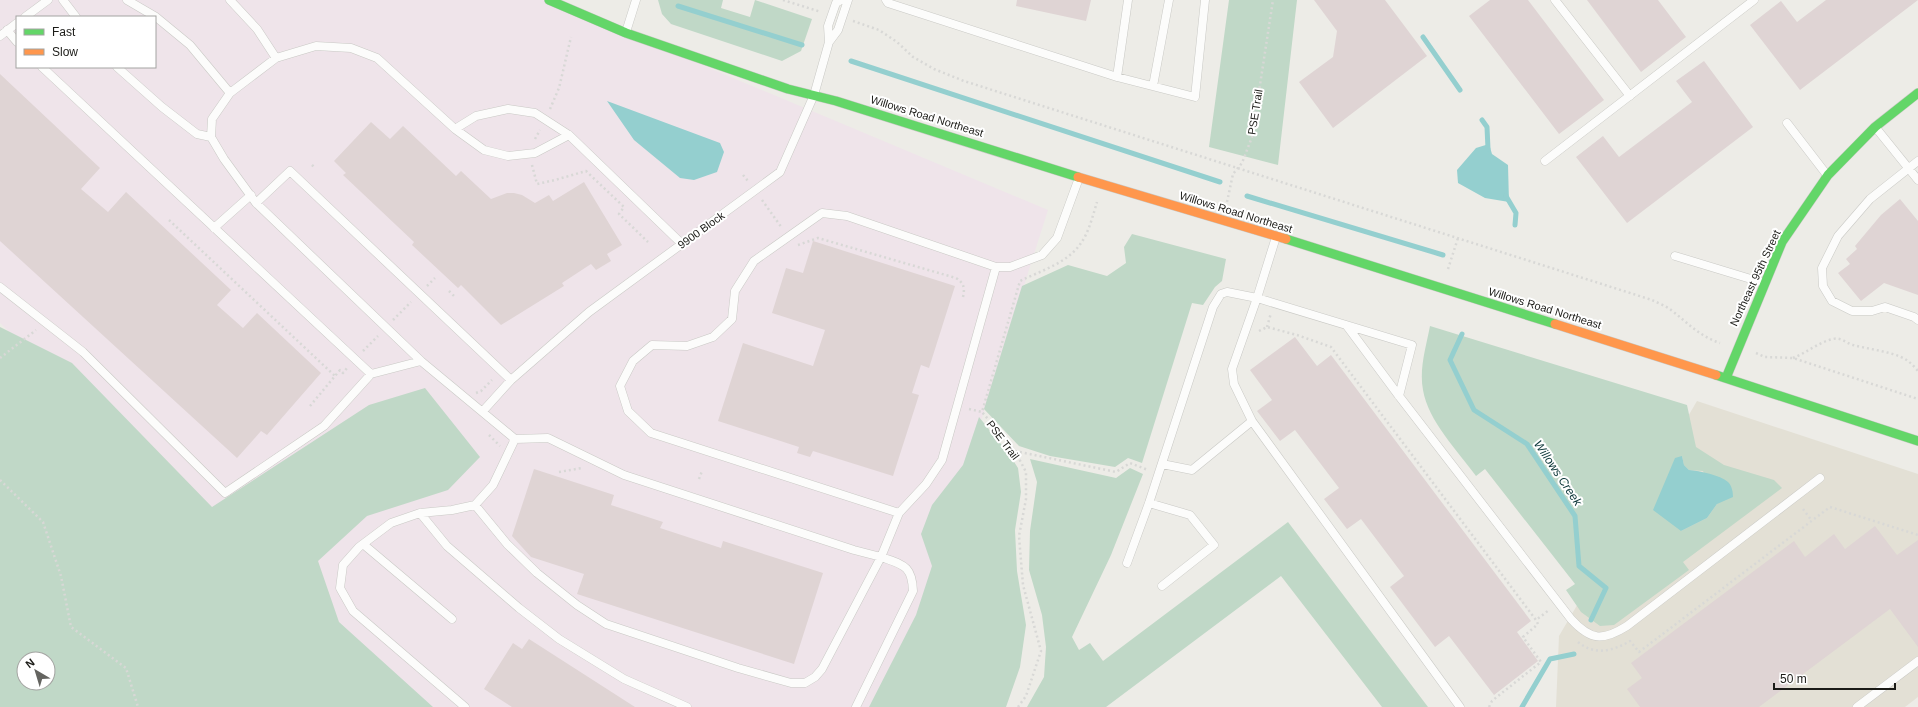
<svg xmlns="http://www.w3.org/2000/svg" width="1918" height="707" font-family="Arial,sans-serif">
<rect width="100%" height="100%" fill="#edece7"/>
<!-- commercial -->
<path fill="#efe4ea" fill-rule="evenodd" d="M0,0H547L1048,210L890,707H388L0,323ZM17,17H155V67H17Z"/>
<!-- built -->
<path fill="#e3e0d5" d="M1697,401L1918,474V697L1905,707H1556L1559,636Z"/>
<!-- green -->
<path fill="#c0d8c7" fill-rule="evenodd" d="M658,0H723L721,8L750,17L755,0L812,19L801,51L782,61L671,24L662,14Z
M1229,0H1297L1278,165L1209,147Z
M1132,234L1226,259L1222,281L1215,287L1203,305L1192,303L1142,463L1128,458L1115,467L1050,456L1019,446L984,409L1022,286L1068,265L1107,276L1126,263L1124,247Z
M1430,326L1687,405L1696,447L1724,465L1774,480L1782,488L1683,562L1689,570L1614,625L1600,626L1581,612L1566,590L1575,584L1485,469L1476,476C1458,451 1428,421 1423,390C1419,369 1426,347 1430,326ZM1682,456L1684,465L1689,470L1703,471L1717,504L1707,518L1681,531Z
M0,327L72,363L212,507L369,405L425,388L480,457L448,490L367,516L318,561L339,622L433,707H0ZM24,659H48V683H24Z
M979,417L1009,454L1018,468L1021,492L1015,530L1017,571L1026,625L1020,667L1006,707H869L916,615L932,566L921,534L932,505L963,465Z
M1030,459L1116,478L1130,468L1143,474L1111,555L1072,637L1079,650L1090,643L1103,661L1288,522L1428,707H1382L1281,576L1106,707H1027L1044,677L1046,647L1042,615L1029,570L1030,531L1037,482Z"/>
<!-- water -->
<path fill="#94cfcf" d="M607,101L720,143L724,152L717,172L694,180L680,178L634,140Z
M1489,144L1492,154L1508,165L1509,202L1485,198L1458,183L1457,170L1476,148Z
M1682,456L1684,465L1689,470C1700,471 1720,475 1728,482C1732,486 1733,492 1733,497L1717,504L1707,518L1681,531L1653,510L1675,458Z"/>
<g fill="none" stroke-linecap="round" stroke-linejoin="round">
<!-- stream -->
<path stroke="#94cfcf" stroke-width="5" d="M678,6L802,45
M1423,37L1460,90
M851,61L1220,182
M1482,120L1487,127L1488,149
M1247,196L1443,255
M1506,196L1516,213L1515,225
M1462,334L1450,360L1474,410L1527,444L1575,516L1579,566L1606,588L1591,620
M1522,707L1550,659L1574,654"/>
</g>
<!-- building -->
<path fill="#dfd4d4" d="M1017,0H1091L1086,21L1016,6Z
M1314,0H1385L1427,56L1333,128L1299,82L1333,57L1337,31Z
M1490,0H1528L1604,100L1559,134L1469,16Z
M1587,0H1658L1686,37L1641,72Z
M1826,0H1918L1800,90L1750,25L1781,1L1797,22Z
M1704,61L1753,127L1627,223L1576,157L1603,136L1619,157L1692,102L1676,81Z
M0,74L100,168L81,189L108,212L126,192L231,290L217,305L243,328L257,313L321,373L267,435L261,431L237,458L0,241Z
M371,122L390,139L403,126L456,176L461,171L491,199L507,193H514L522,195L535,203L549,195L553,201L584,182L622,245L607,254L611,261L596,270L591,264L562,283L564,286L501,325L461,285L458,288L412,245L414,242L343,175L346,173L334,161Z
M1900,199L1918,221V295L1884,283L1861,301L1838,273L1850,264L1846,259L1857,249L1855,246L1881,215Z
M813,241L955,286L929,368L921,365L912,393L919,395L893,476L813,451L810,457L797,453L799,447L718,421L743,343L813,366L825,330L772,313L786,268L803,273Z
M1295,337L1317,366L1331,355L1531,621L1517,632L1538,661L1494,695L1449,636L1435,647L1390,587L1404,576L1361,519L1347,529L1324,499L1339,488L1295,430L1280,441L1257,411L1272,400L1250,370Z
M534,469L614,495L611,505L663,522L660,528L721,548L723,541L823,573L794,664L577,594L584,574L531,557L512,536Z
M1875,526L1897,555L1918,540V647L1890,609L1759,707H1640L1627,689L1642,678L1631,663L1794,541L1805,557L1834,534L1845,549Z
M529,639L635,707H512L484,689L513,643L522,649Z"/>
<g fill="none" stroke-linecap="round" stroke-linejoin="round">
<defs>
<path id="lane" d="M63,0L76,17
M127,0L156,17L190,45L230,93
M230,0L257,29L276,58
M886,0L888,3L1117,77L1195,97L1205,0
M1555,0L1630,96
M25,17L48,0
M7,30L17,42
M626,32L636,0
M0,36L17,23
M829,42L838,30L848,0
M42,67L371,374
M117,67L162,107L197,134L211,137
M1117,77L1128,0
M1153,86L1169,0
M1787,123L1827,175
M1876,128L1918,180
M455,129L476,116L508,109L535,113L569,135L682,244
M1545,161L1754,0
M1918,161L1870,199L1838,236L1822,268L1823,286L1832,301L1852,311H1872L1885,307L1914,317L1918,320
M256,203L290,171L511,380
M214,228L251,195
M1276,237L1257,298L1232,369L1234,384L1252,421L1460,707
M1675,256L1764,283
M0,287L83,352L225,493L324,426L371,374L421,361L515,439L548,438L624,475L854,550L881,557L822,669L815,677L805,683H791L738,668L606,624L577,605L537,573L507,544L475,505
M1347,326L1399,396L1571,619C1591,641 1603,641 1627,626L1820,478
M421,361L256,203L224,159L211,137L212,119L230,93L276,58L316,46L351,48L377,58L455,129L484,150L508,156L535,153L569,135
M483,411L511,380L589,312L780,172L814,95L829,42L828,26L836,3L841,0
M1162,464L1192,470L1252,421
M1149,503L1190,515L1214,545L1162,586
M420,513L447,546L519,608L559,639L624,679L687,707
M899,513L651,433L628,411L620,386L633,361L652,345L687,346L713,337L732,319L735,291L754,261L822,213L847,216L996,267
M363,544L452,619
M1127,563L1149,503L1213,307L1221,294L1227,292L1257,298L1412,345L1399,396
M465,707L353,611L340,588L343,565L359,547L391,523L420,513L452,510L475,505L493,485L515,439
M856,707L913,591C912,565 903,565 881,557L899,513L926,484L942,460L996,267H1010L1042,255L1057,238L1079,178
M1857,707L1918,661"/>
<path id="fast" d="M549,0L626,33L788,89L836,101L1078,177
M1286,239L1555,324
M1716,375L1918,441
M1726,378L1782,242L1828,175L1875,127L1918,93"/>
<path id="slow" d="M1078,177L1286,239
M1555,324L1716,375"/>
</defs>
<!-- lane casing -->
<use href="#lane" stroke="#c9c9c5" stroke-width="9"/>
<!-- fast casing -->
<use href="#fast" stroke="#c9c9c5" stroke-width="10"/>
<!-- slow casing -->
<use href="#slow" stroke="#c9c9c5" stroke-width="10"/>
<!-- path -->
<path stroke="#d8d8d6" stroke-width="2.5" stroke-dasharray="2 3" stroke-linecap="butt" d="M783,0L821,12
M853,21L879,30L897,42L913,57L934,69L964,81L1652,300C1658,303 1666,306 1671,310C1688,323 1699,336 1720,343
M550,109L559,88L571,37
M535,139L540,130
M312,165L314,167
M532,165L537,184L555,180L586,171L624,207L619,214L648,242
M743,175L748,181
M762,200L782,228
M1227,202L1233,174L1242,163L1252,137L1273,0
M169,220L335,376
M798,245L818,238L956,278C964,283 965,288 963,297
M1448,269L1458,238
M427,286L435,278
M449,291L454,296
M393,320L411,302
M1267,327L1271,313
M1259,331L1267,327L1297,335L1331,347L1536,620L1549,610
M363,351L378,336
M1756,353L1765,357L1793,358L1918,399
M0,358L36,330
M1793,358C1806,353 1819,342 1833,339C1841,337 1846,343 1853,345C1868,349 1887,351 1901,357C1908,360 1913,365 1918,371
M476,393L481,391L492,380
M310,406L340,370L343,373L347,368
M969,409L982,412
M489,435L500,446
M1015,451L1116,472L1130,463L1148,470
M559,472L582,468
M699,479L702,471
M0,480L43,522L61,576L71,627L126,668L138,707
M1803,509L1812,521
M1578,642C1595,656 1613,651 1630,641L1639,652L1830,507L1918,535
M1018,707L1026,696L1041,651L1023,585L1019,536L1026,499V472L1015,451L982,412L1020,281C1040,271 1068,263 1081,243C1089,232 1093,215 1097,202
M1489,707L1492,701L1498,696L1541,662L1523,637L1538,624L1536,620"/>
<!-- lane -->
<use href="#lane" stroke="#fcfcfb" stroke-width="8"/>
<!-- fast -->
<use href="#fast" stroke="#63d668" stroke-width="9"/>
<!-- slow -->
<use href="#slow" stroke="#ff974d" stroke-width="9"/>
</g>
<g text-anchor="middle" stroke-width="4" stroke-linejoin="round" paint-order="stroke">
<!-- street labels -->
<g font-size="11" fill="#1b1b17" stroke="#fff">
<text transform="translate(1255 112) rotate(-81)" y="4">PSE Trail</text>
<text transform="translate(927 116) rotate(17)" y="4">Willows Road Northeast</text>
<text transform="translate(1236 212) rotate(17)" y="4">Willows Road Northeast</text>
<text transform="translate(701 230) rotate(-36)" y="4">9900 Block</text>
<text transform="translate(1755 278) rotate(-65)" y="4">Northeast 95th Street</text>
<text transform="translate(1545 308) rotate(17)" y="4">Willows Road Northeast</text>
<text transform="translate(1003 440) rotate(53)" y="4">PSE Trail</text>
</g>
<!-- water labels -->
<g font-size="12" font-style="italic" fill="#083335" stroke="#fff">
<text transform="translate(1558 473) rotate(56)" y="4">Willows Creek</text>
</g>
</g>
<!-- legend -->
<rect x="16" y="16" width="140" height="52" fill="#ffffff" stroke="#a4a4a2"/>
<rect x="24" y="29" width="20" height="6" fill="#63d668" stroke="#a4a4a2"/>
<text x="52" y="36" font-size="12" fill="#1b1b17">Fast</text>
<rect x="24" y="49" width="20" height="6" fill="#ff974d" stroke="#a4a4a2"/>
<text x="52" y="56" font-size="12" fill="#1b1b17">Slow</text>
<!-- north arrow -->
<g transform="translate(36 671) rotate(322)"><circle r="19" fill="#ffffff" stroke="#a4a4a2"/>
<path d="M0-3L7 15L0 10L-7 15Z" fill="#646460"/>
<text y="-6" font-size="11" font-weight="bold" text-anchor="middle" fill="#1b1b17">N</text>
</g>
<!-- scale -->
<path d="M1774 683v6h121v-6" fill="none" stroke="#1b1b17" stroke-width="2"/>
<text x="1780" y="683" font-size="12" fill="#1b1b17" stroke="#ffffff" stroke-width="3" paint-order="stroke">50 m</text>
</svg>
